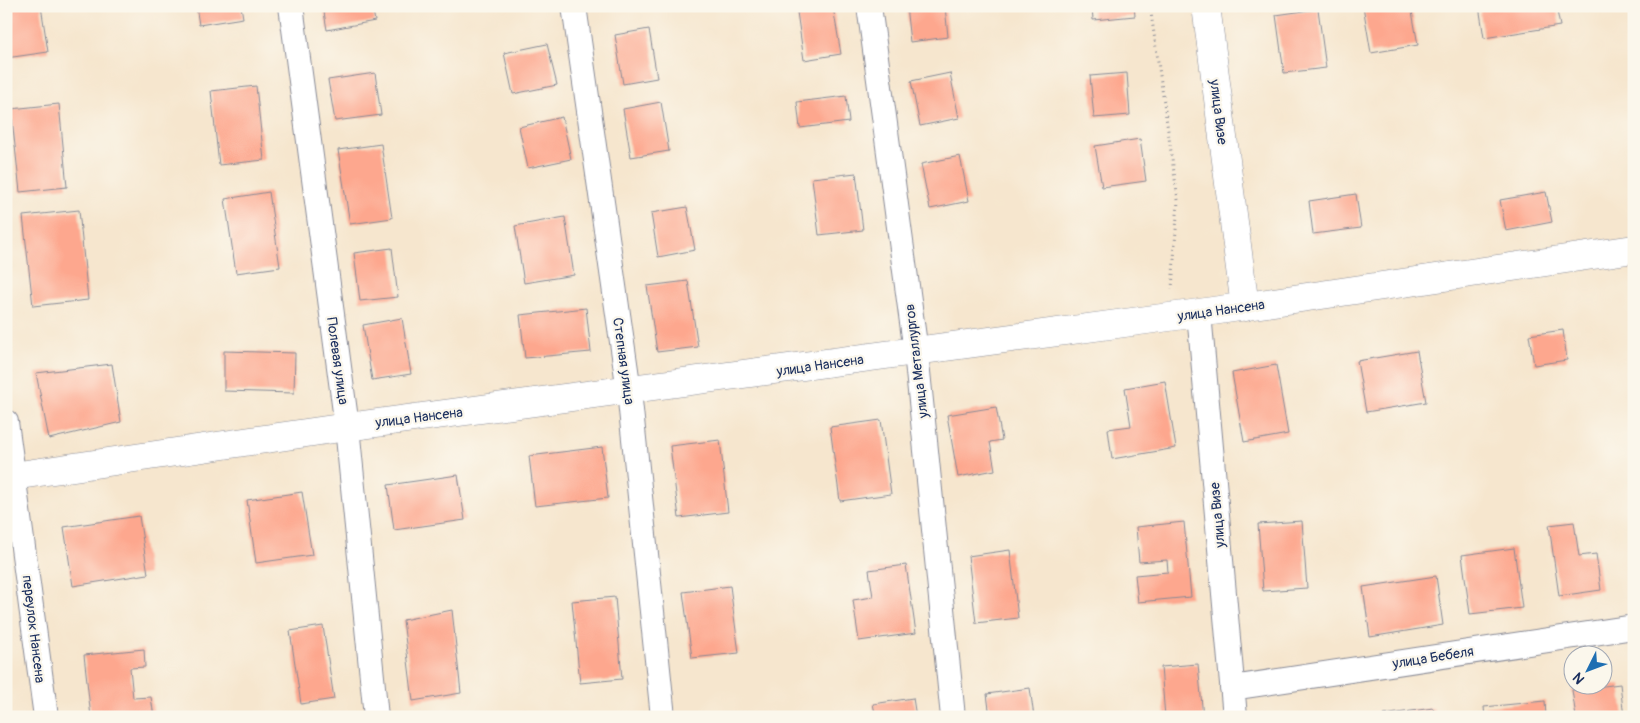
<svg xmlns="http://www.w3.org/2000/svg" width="1640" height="723" font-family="Pangolin,sans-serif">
<rect width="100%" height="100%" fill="#fbf7ec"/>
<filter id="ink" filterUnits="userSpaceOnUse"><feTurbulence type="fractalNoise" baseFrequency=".02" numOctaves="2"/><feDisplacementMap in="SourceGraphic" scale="10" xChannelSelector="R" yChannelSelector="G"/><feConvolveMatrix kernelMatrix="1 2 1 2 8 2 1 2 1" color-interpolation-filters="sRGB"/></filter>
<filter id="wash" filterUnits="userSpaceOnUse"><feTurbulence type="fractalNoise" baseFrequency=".0096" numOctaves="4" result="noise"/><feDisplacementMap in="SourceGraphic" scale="20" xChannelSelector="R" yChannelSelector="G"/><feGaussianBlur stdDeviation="1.12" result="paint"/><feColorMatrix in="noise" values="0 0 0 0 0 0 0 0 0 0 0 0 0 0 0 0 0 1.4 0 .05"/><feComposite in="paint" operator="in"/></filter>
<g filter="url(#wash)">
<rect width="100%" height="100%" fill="#f6e6ce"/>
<g id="blocks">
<!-- building -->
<path fill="#fda78e" d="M6,6H41L48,52L6,58Z
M196,6H241L243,18L199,25Z
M323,6H372L375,21L327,30Z
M906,6H945L948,37L910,42Z
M1092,6H1134L1135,16L1093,20Z
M1363,6H1411L1418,45L1371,53Z
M1479,6H1556L1560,26L1484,38Z
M833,7L841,54L804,60L797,12Z
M1318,9L1326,68L1284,73L1276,15Z
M649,29L657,78L623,84L615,35Z
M547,44L557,85L513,94L504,53Z
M375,73L381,115L335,121L328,80Z
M950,73L959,118L920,126L911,81Z
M1127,73L1130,115L1094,118L1090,76Z
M256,86L264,160L219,165L211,91Z
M846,96L849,122L800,128L797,102Z
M661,102L669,151L631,157L623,109Z
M59,104L67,187L20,192L11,109Z
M562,117L571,159L528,168L519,127Z
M1140,139L1146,181L1102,187L1095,146Z
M381,144L392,218L350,224L338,150Z
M960,156L969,201L930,209L921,164Z
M856,173L863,230L819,235L812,178Z
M269,192L280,267L236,273L225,199Z
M1546,192L1552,222L1506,231L1500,200Z
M1356,194L1361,228L1313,234L1309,201Z
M687,207L695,250L658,257L651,213Z
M79,210L88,300L33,306L23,216Z
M565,217L574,275L524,283L515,226Z
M392,248L398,297L360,301L354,253Z
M688,281L698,347L657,352L647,286Z
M586,308L591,352L525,358L520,315Z
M402,318L411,374L372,380L363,325Z
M1563,330L1567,360L1534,365L1529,335Z
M224,351L295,353L294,393L224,391Z
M1417,351L1426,402L1366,412L1357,361Z
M112,364L121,422L49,439L36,373Z
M1276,365L1288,434L1244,442L1232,373Z
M1165,381L1176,448L1112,459L1108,429L1131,426L1125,388Z
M996,407L1002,440L990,442L995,470L958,477L947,415Z
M881,420L891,494L840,501L830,427Z
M720,440L728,512L679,518L670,446Z
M602,447L608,498L535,506L529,456Z
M458,475L465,520L394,530L388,485Z
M302,492L312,555L256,563L247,500Z
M139,516L148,574L73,586L64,527Z
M1302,521L1307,588L1263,591L1258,524Z
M1184,522L1191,597L1138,602L1135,575L1168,572L1167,560L1139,562L1136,527Z
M1574,522L1579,556L1596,554L1601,590L1559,596L1549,525Z
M1514,548L1522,608L1470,614L1462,555Z
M1010,550L1018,618L976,623L968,556Z
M906,565L916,633L859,641L853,600L873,597L869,570Z
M1436,576L1443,625L1370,637L1363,587Z
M730,586L739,653L692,658L683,592Z
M615,597L622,679L580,683L572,601Z
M452,610L461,693L413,701L403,620Z
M323,626L334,699L301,704L290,631Z
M144,649L145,667L130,668L133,698L151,697L154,717H91L84,655Z
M1198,664L1203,717H1165L1161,667Z
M1620,684L1624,717H1576L1572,690Z
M1030,688L1034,717H990L987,694Z
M913,698L916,717H876L873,704Z
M1545,701L1546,717H1485L1484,707Z
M1433,708L1435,717H1383V715Z"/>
</g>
</g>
<g filter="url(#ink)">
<use href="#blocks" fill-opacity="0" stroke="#888a96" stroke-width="1"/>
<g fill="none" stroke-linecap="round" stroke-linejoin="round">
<defs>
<path id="street" d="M291,6L347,427L376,717
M574,6L629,391L663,717
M869,6L916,352L953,717
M1199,313L1235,717
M6,422L46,717
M1232,688L1634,627"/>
<path id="secondary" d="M1206,6L1245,307
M6,477L347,427L1199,313L1634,249"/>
</defs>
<!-- street casing -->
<use href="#street" stroke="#888a96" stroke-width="26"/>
<!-- secondary casing -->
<use href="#secondary" stroke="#888a96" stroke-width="29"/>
<!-- path -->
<path stroke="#888a96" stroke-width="3" stroke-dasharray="1 4" stroke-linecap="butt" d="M1150,6L1178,200L1172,289"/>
<!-- street -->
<use href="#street" stroke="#fff" stroke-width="24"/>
<!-- secondary -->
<use href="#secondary" stroke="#fff" stroke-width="28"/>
</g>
</g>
<g text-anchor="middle" stroke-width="4.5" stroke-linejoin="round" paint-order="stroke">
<!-- street labels -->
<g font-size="14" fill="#1b2f5e" stroke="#fbf7ec">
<text transform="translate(1219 112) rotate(83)" y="5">улица Визе</text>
<text transform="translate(1221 310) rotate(-8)" y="5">улица Нансена</text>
<text transform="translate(338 361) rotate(82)" y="5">Полевая улица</text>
<text transform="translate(624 361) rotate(82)" y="5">Степная улица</text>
<text transform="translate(916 361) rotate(-97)" y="5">улица Металлургов</text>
<text transform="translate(820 365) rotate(-8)" y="5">улица Нансена</text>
<text transform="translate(419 417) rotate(-7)" y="5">улица Нансена</text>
<text transform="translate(1217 515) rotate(-95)" y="5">улица Визе</text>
<text transform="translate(34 629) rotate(83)" y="5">переулок Нансена</text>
<text transform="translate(1433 657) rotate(-9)" y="5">улица Бебеля</text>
</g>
</g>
<!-- margin -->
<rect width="1640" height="723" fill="none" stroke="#fbf7ec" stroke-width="25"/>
<!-- north arrow -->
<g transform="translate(1588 670) rotate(228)"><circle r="24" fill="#fbf7ec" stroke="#a1a7b3"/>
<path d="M0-4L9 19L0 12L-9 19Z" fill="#1f6fb2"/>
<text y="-8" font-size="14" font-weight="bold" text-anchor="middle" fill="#1b2f5e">N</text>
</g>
</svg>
